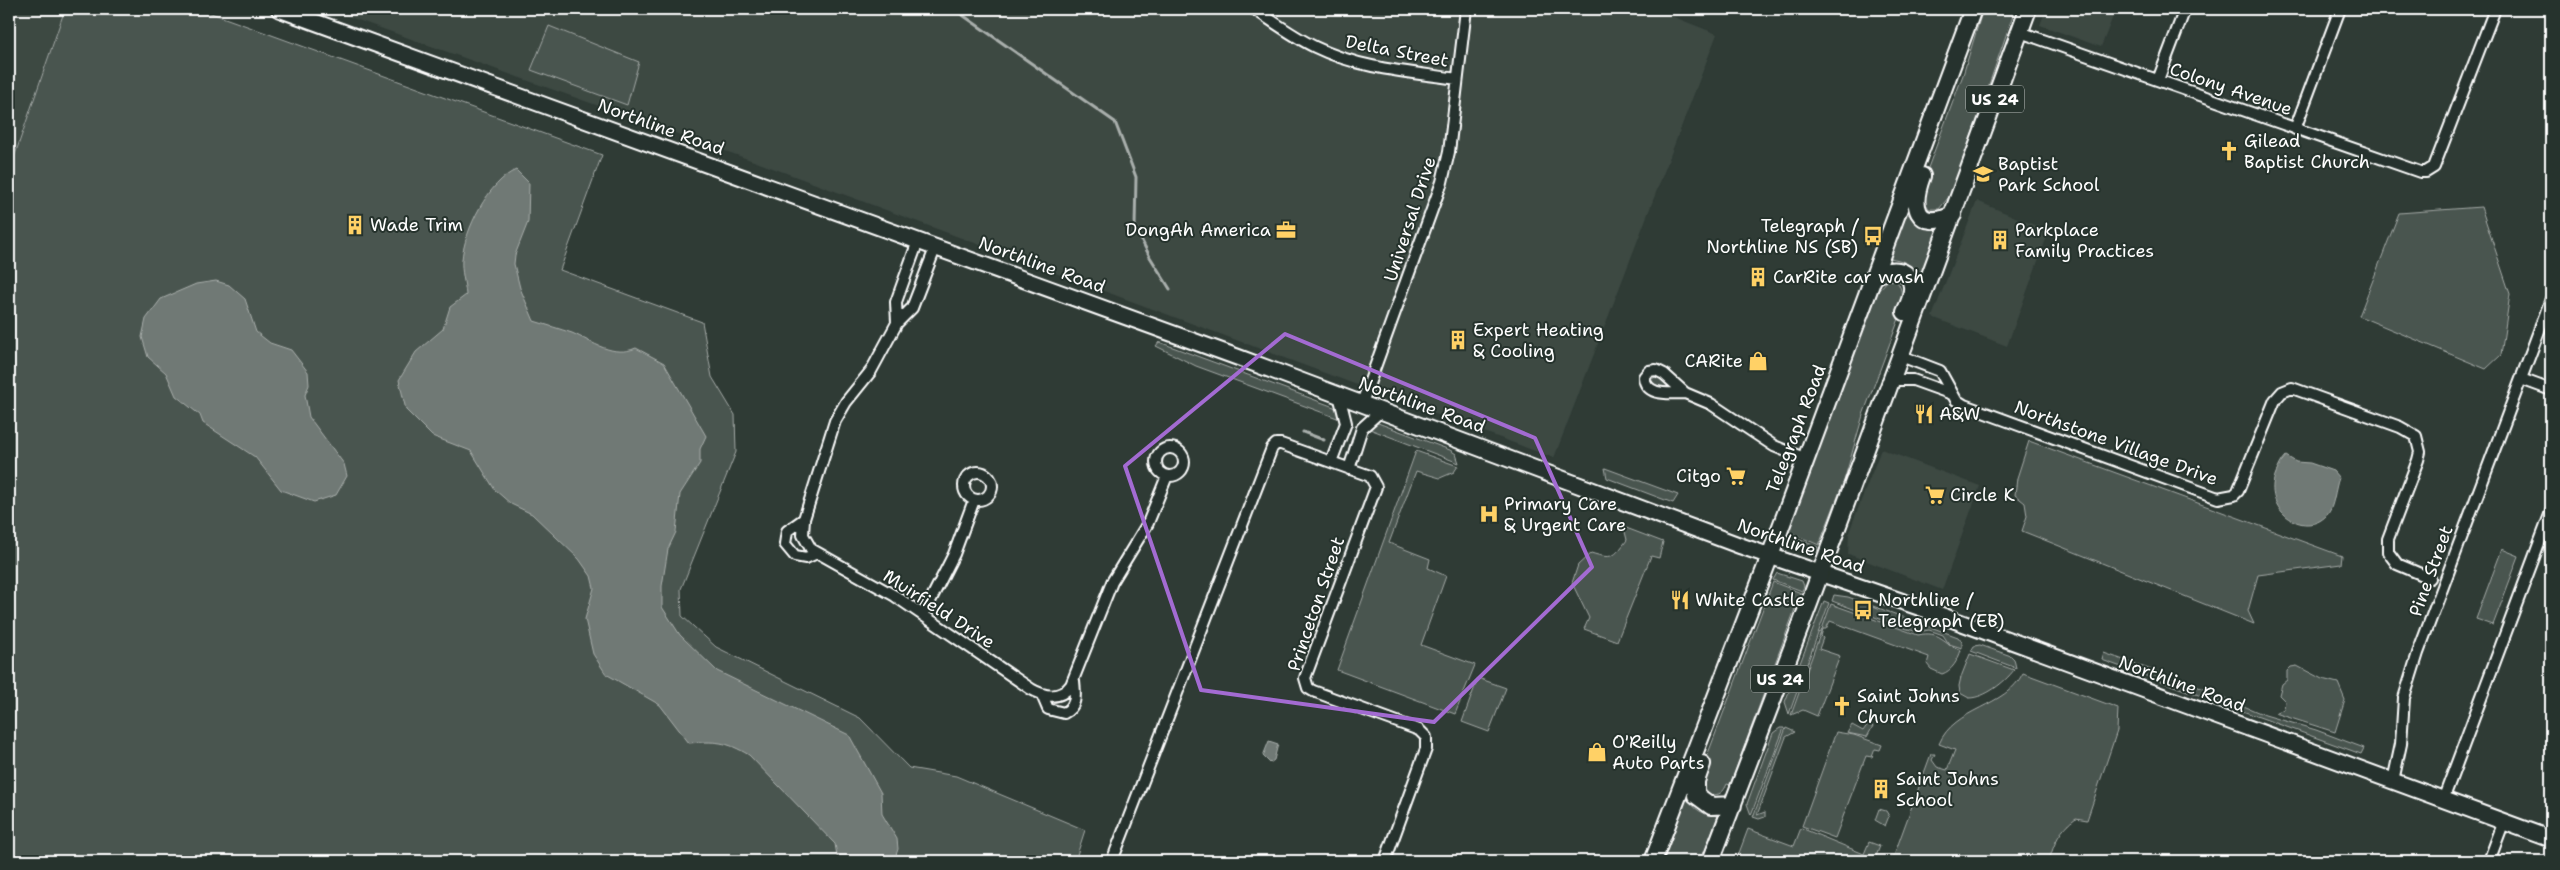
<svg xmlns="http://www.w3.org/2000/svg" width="2560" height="870" font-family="'Shantell Sans',sans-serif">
<rect width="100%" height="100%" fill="#2f3b35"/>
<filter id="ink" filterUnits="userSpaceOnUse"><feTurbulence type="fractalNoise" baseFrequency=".02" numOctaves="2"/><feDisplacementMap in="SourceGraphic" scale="10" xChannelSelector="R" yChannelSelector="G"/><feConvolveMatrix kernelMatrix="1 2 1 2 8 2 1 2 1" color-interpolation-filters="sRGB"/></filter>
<g filter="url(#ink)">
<!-- built -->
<path fill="#3c4842" d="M9,9H65L9,172Z
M327,9H1654L1717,34L1554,458L759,163Z
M2046,9H2116L2101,47L2040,25Z
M1977,201L2049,231L2007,346L1932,317Z
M1881,449L1980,486L1942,590L1848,554L1849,532Z"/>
<!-- green -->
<path fill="#4a544f" stroke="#a4aaa7" d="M65,9H200L602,155L560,270L702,322L712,377L735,415L736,452L681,589L682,616L716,647L860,718L909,768L956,776L1085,830L1075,861H9V172Z
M1983,9H2015L1950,198H1948L1939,209H1929L1923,198V181L1963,75Z
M549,26L639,62L627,105L531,70Z
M2481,207L2510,294L2501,355L2486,369L2359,316L2399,213Z
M1906,211C1915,224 1922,227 1938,230L1920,277C1911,264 1904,260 1889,258Z
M1889,279H1894C1903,286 1902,296 1901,307L1903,308L1863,415L1844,481L1819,545L1786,531L1877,290H1879Z
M1159,342L1334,407L1340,414V419L1196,366L1156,346Z
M1659,375L1673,388C1664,388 1654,391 1650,380Z
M1378,423L1450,450L1456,454L1459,463L1367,428Z
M2029,441L2342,556L2341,564L2258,575L2248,611L2254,624L2022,531L2027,516L2025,503L2015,495L2017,478Z
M1416,451L1458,466L1454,472L1440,478L1416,471L1389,543L1430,559L1428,568L1446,576L1421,645L1475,665L1455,714L1337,670Z
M1605,468L1678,495L1673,503L1607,478Z
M1613,523L1663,542L1659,558L1651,556L1617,641L1584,629L1589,618L1572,583L1578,565L1591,553C1613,560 1614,557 1627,540L1625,532Z
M1785,534L1818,547L1817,551L1811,553L1785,543Z
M2502,549L2519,556L2493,625L2476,619Z
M1777,573L1802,581L1804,586L1802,591L1773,580Z
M1773,582L1801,593L1730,785L1727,784C1723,793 1720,795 1710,795L1705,788L1704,764Z
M1834,595L1848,597L1958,637L1962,642V648L1949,644L1943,635L1929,630L1918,632L1904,628L1832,601Z
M1824,601L1829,603L1789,714L1785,702Z
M1831,604L1918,635C1941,630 1942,643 1961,650C1958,660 1952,671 1942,674L1931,669L1927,664L1929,657L1830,621L1826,629H1823L1821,636L1823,638L1819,649L1840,656L1817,716L1803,710L1791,715Z
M1980,645L2011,656L2014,659L2016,668L1971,651L1974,646Z
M2104,653L2196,686L2265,715L2316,730L2364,748L2361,754L2102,660Z
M1970,654L2014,670C2005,682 1985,698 1969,698L1960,693L1959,686L1961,677Z
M2297,666L2322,679L2338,683L2345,700L2335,732L2275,713L2284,709L2285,701L2279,695L2282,684L2287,680V671L2291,667Z
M2023,673L2118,708L2117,731L2087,820L2076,818C2060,829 2054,843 2049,861H1892L1931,754H1935L1932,760L1937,767L1947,770L1955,750L1939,744C1954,707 2006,708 2023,673Z
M1478,678L1506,688L1489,732L1462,722Z
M1868,724L1873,726L1867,737L1847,733L1852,725L1863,731Z
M1780,728H1784L1751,815L1747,804L1773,733Z
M1786,728L1795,732L1786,737L1757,815L1765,812V817L1759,819L1753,817Z
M1836,732L1854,735L1882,745L1880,750L1875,749L1872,757L1866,756L1835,838L1802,826Z
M1687,796C1694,811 1703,814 1718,816L1701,861H1663Z
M1879,809L1886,811L1889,816L1885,826L1875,820Z
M1801,828L1864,854L1869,842L1880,846L1875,859L1880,861H1736L1748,829L1794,846Z"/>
<!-- water -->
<path fill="#707975" stroke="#a9afac" d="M516,170L529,183L528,222L515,255L514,264L520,288L534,321C547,325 560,329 572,333C593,342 613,358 636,348L664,363L706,436L700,449V463L680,494L676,532L668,549L662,586V607L680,635L717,671L849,735L881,793L882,814L897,839L898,849L894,861H838L835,844L749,755C726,741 715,741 689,743L660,705L606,674L593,654L585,619L594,588L591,576L579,559L532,514L511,504L495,490L471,451L432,436L406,410L399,380L416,352L443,329L450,307L466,295C465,283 461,271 462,260C464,230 489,181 516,170Z
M216,281L229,285L245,299L256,332L270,343L291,350L308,372L309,385L305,395L309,417L344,464L347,476L336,495L314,502L281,490L255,457L203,423L200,415L176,396L166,373L148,357L142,337L146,319L161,299L196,284Z
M2286,456L2296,462L2310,463L2333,471L2339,478C2335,488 2334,508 2327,515C2304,540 2261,509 2276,473C2279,467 2281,461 2286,456Z
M1269,741L1278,744L1274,760L1270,763L1263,756Z"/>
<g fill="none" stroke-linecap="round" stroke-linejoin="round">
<!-- stream -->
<path stroke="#a9afac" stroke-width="3" d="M954,9L1115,122L1136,177L1135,227L1150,257L1170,289
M1303,432L1324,440"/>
<defs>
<path id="minor" d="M1254,9C1274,22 1294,37 1315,47C1360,69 1409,72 1457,79
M2020,32L2420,172H2426L2434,167L2495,9
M2158,80L2185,9
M2295,129L2340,9
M918,241L896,302L897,323L912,308L936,246
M897,323L871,371L846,402L835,421L804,519L803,535L811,549L895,596L1031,689C1045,697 1060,700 1071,685L1112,582L1148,523L1167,476
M1901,356L1940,371L1956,400L1964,405L2218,498L2234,495L2238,491L2275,400L2282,392L2292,388L2400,427L2416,436L2420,452L2418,460L2388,539V552L2397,564L2430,578
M2521,379L2551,390
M1892,380H1913L1952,394
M1685,393C1670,393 1646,397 1644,377L1649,371L1656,370L1664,374L1685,393L1711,404L1774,446L1806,459
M1362,403L1442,182L1449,152L1466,9
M1156 462a14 14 0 1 1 28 0a14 14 0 1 1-28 0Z
M1331,462L1346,423L1339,395
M1349,469L1362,428L1382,410
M964 486a14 14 0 1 1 28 0a14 14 0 1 1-28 0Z
M804,519L787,531L785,544L795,556L806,558L817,553
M923,615L954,554L974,500
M1042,695L1048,709L1064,713C1078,706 1075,694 1074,681
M2393,781L2401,744L2404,698L2418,653L2551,299
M2443,800L2551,512
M1112,861L1272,448L1276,444H1281L1370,476L1376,487L1305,678L1308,688L1313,691L1419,730L1426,737V749L1385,861
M2489,861L2504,821"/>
<path id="secondary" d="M279,9L1237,357L1741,546L1924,609L2551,839"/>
<path id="primary" d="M1922,176C1911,206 1915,231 1953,215
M1874,277C1886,268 1910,266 1912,286C1913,295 1909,304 1905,312
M1702,764L1696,781V795L1711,806L1733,805
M1653,861L1770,556L1973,9
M1711,861L1810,601L2028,9"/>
</defs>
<!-- minor casing -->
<use href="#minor" stroke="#fff" stroke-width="14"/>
<!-- secondary casing -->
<use href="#secondary" stroke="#fff" stroke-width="19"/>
<!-- primary casing -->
<use href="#primary" stroke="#fff" stroke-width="20"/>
<!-- minor -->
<use href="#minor" stroke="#26332d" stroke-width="10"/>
<!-- secondary -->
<use href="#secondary" stroke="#26332d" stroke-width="15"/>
<!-- primary -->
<use href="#primary" stroke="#26332d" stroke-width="16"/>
</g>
</g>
<!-- marked area -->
<path fill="none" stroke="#a36bd2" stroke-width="4" stroke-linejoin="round" d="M1285,334L1535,438L1592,567L1434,722L1201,690L1125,466Z"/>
<!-- icons -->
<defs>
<symbol id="church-bare" viewBox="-9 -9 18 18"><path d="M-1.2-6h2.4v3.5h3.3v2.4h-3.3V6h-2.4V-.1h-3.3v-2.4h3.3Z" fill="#ffd166" stroke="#26332d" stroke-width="2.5" paint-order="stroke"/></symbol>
<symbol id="school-bare" viewBox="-9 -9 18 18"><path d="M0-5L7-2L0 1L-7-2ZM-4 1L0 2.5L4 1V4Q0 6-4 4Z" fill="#ffd166" stroke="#26332d" stroke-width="2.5" paint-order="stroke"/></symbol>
<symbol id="building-bare" viewBox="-9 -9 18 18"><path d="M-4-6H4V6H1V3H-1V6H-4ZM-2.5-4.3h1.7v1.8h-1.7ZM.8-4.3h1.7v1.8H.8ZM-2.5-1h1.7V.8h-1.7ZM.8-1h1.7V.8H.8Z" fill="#ffd166" stroke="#26332d" stroke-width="2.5" paint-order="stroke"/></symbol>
<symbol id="office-bare" viewBox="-9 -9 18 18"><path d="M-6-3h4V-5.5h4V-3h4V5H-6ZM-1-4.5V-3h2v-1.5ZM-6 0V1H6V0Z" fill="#ffd166" stroke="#26332d" stroke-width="2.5" paint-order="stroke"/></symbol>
<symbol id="bus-bare" viewBox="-9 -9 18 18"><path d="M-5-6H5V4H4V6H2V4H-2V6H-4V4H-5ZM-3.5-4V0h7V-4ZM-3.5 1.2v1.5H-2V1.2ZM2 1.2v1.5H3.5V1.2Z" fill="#ffd166" stroke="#26332d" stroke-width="2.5" paint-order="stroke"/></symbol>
<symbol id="shop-bare" viewBox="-9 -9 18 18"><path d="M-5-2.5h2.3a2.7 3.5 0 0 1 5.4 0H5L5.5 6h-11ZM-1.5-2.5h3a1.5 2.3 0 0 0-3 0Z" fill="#ffd166" stroke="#26332d" stroke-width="2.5" paint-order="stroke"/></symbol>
<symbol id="restaurant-bare" viewBox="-9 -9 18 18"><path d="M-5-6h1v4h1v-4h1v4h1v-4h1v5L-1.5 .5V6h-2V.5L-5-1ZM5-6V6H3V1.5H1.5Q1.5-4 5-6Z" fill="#ffd166" stroke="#26332d" stroke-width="2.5" paint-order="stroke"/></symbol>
<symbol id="supermarket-bare" viewBox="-9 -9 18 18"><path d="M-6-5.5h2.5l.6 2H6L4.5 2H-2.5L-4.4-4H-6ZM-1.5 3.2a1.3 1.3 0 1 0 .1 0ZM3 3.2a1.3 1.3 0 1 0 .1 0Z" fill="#ffd166" stroke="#26332d" stroke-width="2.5" paint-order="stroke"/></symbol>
<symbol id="hospital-bare" viewBox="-9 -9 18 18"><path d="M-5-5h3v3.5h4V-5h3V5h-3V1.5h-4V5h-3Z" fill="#ffd166" stroke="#26332d" stroke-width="2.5" paint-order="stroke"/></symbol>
</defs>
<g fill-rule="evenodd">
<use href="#church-bare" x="2215" y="137" width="28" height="28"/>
<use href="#school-bare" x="1969" y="160" width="28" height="28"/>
<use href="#building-bare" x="341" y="211" width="28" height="28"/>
<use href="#office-bare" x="1272" y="216" width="28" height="28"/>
<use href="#bus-bare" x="1859" y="222" width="28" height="28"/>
<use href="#building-bare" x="1986" y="226" width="28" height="28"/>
<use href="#building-bare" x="1744" y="263" width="28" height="28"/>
<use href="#building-bare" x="1444" y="326" width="28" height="28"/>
<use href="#shop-bare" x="1744" y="347" width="28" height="28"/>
<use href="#restaurant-bare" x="1910" y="400" width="28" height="28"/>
<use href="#supermarket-bare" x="1722" y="462" width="28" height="28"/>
<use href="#supermarket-bare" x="1921" y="481" width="28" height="28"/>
<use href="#hospital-bare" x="1475" y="500" width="28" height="28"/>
<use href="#restaurant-bare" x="1666" y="586" width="28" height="28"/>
<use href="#bus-bare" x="1849" y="596" width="28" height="28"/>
<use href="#church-bare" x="1828" y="692" width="28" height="28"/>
<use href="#shop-bare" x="1583" y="738" width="28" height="28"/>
<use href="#building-bare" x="1867" y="775" width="28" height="28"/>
</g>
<g text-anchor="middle" stroke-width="4" stroke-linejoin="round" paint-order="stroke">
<!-- shield labels -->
<g fill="#26332d" stroke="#bec2c0" stroke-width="1">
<rect x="1966" y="85.5" width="58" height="27" rx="4"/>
<rect x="1751" y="665.5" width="58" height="27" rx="4"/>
</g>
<g font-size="16" font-weight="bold" fill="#fff">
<text x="1995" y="105">US 24</text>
<text x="1780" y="685">US 24</text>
</g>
<!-- street labels -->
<g font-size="18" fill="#fff" stroke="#26332d">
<text transform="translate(1397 51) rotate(11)" y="6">Delta Street</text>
<text transform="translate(2231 89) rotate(19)" y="6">Colony Avenue</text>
<text transform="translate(661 127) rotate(20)" y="6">Northline Road</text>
<text transform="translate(1410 219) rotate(-72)" y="6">Universal Drive</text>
<text transform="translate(1042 265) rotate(20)" y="6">Northline Road</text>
<text transform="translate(1422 405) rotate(20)" y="6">Northline Road</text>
<text transform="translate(1796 429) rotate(-69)" y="6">Telegraph Road</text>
<text transform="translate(2116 443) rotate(20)" y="6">Northstone Village Drive</text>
<text transform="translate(1801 546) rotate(19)" y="6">Northline Road</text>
<text transform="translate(2431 571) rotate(-70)" y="6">Pine Street</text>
<text transform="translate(1316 604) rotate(-71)" y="6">Princeton Street</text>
<text transform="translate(939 609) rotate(33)" y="6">Muirfield Drive</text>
<text transform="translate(2182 684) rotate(20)" y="6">Northline Road</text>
</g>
<!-- poi labels -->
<g font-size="18" fill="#fff" stroke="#26332d" text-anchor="start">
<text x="2244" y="147">Gilead<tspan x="2244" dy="21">Baptist Church</tspan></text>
<text x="1998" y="170">Baptist<tspan x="1998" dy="21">Park School</tspan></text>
<text x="370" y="231">Wade Trim</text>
<text x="1858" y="232" text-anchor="end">Telegraph /<tspan x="1858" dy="21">Northline NS (SB)</tspan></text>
<text x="1271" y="236" text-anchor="end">DongAh America</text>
<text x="2015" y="236">Parkplace<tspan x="2015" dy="21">Family Practices</tspan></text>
<text x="1773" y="283">CarRite car wash</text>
<text x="1473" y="336">Expert Heating<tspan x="1473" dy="21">&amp; Cooling</tspan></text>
<text x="1743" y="367" text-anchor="end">CARite</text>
<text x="1939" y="420">A&amp;W</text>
<text x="1721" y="482" text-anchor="end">Citgo</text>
<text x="1950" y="501">Circle K</text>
<text x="1504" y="510">Primary Care<tspan x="1504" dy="21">&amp; Urgent Care</tspan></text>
<text x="1695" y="606">White Castle</text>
<text x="1878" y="606">Northline /<tspan x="1878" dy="21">Telegraph (EB)</tspan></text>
<text x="1857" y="702">Saint Johns<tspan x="1857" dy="21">Church</tspan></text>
<text x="1612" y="748">O'Reilly<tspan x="1612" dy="21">Auto Parts</tspan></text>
<text x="1896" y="785">Saint Johns<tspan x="1896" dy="21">School</tspan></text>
</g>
</g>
<!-- margin -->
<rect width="2560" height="870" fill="none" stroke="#26332d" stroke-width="30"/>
<rect x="15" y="15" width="2530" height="840" fill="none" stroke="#fff" stroke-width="2" filter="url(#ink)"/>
</svg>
